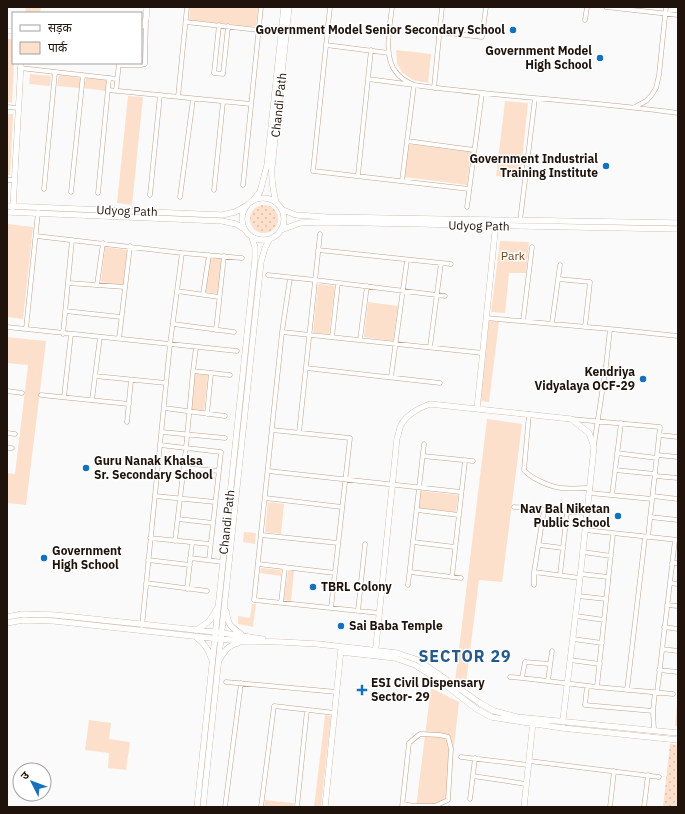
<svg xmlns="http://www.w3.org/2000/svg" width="685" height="814" font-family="'IBM Plex Sans','Noto Sans Devanagari',sans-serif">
<defs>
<pattern id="garden-dots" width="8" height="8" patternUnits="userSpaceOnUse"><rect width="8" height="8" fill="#fde0cb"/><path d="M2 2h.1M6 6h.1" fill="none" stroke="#d8bfad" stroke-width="1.8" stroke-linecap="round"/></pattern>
</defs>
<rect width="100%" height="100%" fill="#fafafa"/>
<!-- park -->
<path fill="#fde0cb" d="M26,7H41L40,13H25Z
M190,7H258L256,27L189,20Z
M7,39H13V63H14L12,103L7,102Z
M396,50L431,54L428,83L413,80L403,73L397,64Z
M30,74L51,76L50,86L29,84Z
M59,75L81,78L79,88L57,86Z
M86,78L107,80L106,91L84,88Z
M128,96L143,97L132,205L117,203Z
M505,101L528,103L520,179L496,176Z
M7,114H13L10,175H7Z
M408,144L471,152L467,185L404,177Z
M7,224L33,227L23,319L7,317Z
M500,241L529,242L526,273H509L505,313L491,312Z
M105,247L127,250L123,285L101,282Z
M210,256L223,258L219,294L206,292Z
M318,284L335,286L329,334L313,333Z
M368,302L398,306L393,341L364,337Z
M489,321L499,322L489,402L480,401Z
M7,337L46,341L26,505L7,503V473L15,474L28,365L7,363Z
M195,374L208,375L204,411L191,410Z
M487,419L522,424L502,582L479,580L466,683L455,682Z
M420,491L458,495L456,512L418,508Z
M268,502L284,504L281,534L265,532Z
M244,532L256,533L255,544L243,542Z
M261,568L281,570V576L260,573Z
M288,571H294L291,601L284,600Z
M252,604H256L253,627L238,624V616L250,618Z
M431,688L459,702L448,800L432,807H416Z
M325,715L331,716L321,807H314Z
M89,720L111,723L109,739L130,742L126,770L108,768L109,753L85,750Z
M265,800L294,803L293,807H264Z"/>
<!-- garden -->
<path fill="url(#garden-dots)" d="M250 219a14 14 0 1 1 28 0a14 14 0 1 1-28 0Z
M678,691V726H675Z
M670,744L678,745V807H663Z"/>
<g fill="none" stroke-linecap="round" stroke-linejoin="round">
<defs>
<path id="street" d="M330,7L313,171L469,189
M392,7C390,26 383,57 396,72C400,78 407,82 414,85C502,97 590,101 678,113
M606,7L678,15
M585,20L587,7
M186,22L259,30
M219,25L214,73L223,74L228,26
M440,32L482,37L486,7
M326,45L389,53
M119,65H141L145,64L146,19
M20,68L117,79
M368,79L414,85L402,181
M434,88L442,7
M108,90L251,104
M116,91L119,63
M178,97L187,7
M7,107L18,108
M635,107L646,101L651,96L656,88L659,75L666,7
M407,141L474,150
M358,175L371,50
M7,180H14
M243,185L261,7
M44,189L55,72
M214,190L223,102
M71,192L83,75
M98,193L109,78
M150,195L160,95
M180,197L193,99
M467,207L482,93
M520,221L535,98
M36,236L182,253L242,258
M318,250L451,264
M268,275L315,280L445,296
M290,278L282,332L254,600L379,613
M558,279L590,282L585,327
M68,283L125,287
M97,285L103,243
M177,291L219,297
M203,294L209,255
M65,311L121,317
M486,318L610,329L678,336
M523,321L532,247
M552,323L560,265
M173,324L234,332
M7,327L237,351
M26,329L38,212
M216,330L224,256
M282,332L483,353
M63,334L72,240
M332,337L338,283
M119,339L130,246
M360,340L367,286
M430,347L441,263
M306,368L440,383
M193,371L230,375
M95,376L166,383
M391,377L407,260
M7,391L22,393
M41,395L129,404
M64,397L71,334
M92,400L100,337
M164,408L225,416
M207,414L211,373
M529,414L524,470C530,478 551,487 561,488C570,489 580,488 590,488
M571,419L660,427L648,537
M127,422L131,380
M272,430L350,438L331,608
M162,432L225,438
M7,433L15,434
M299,433L320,234
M659,435L678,437
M160,445L221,452L209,560
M594,445L606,366L610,329
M7,448H12
M617,453L657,458
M657,455L678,457
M423,456L473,461
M184,468L219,471
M615,470L655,474
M268,471L461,492
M655,476L678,478
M590,493L652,499
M612,495L621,423
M155,496L215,502
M653,496L678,499
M265,498L342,507
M514,507L587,513
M417,510L459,515
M650,517L678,520
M178,519L213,523
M585,530L678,540
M261,535L338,543
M150,538L210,544
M175,541L186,448L193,371L196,347
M413,542L455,547
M539,545L563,548
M583,552L611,556
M190,558L223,562
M148,560L190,565
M672,563H678
M258,564L335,573
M410,572L461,578
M534,572L580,578
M581,574L608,577
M560,575L567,512
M452,577L465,461
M146,583L207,591
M670,583L678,584
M408,585L424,444
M534,585V572L544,510
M187,589L192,543
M578,596L606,599
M281,603L285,567
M667,605L678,606
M358,611L365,544
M576,616L604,620
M142,626L170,344L182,253
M664,627L678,629
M573,639L602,643
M662,649L678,651
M570,660L600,664
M659,670L678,672
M510,677L522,678L597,687L673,694
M522,678L525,662L550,664
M548,681L552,651
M226,682L337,692
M587,686L585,705L653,711L655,692
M597,687L613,534
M627,690L645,537
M657,693L675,540
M653,711L654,730
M461,757L528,765
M529,761L659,777
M473,776L526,784
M470,799L475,758
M225,807L241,683
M261,807L274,706L335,713
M297,807L307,710
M402,807L409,743L420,734L440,735L448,737L451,749L448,800L435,806H414L403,804
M610,807L614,771
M644,807L648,775"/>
<path id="secondary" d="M141,27L146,19L147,7
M7,31H13
M242 219a21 21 0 1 1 42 0a21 21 0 1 1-42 0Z
M254,199L260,192L267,165L284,7
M276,202C273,190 271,179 272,167L289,7
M7,206L222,215L235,212L246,206
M13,207L21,63
M283,210L296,215L326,217L678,223
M7,212L222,221L236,224L244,229
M281,230L300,223L321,222L678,229
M477,409L496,222
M226,611C229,626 229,625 241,634
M7,617L22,614L55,615L216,632L263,639
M7,623L23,620L54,621L220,639L242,641L281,642L318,644L397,653L418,660L480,703L494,711L517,717L678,733
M196,630C208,623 211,621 217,608
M196,637C204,643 209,649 211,658
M341,652L395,658L415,665L443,683L475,708L491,717L562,728L678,740
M375,656L397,438C399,434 399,429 401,425C407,414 419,408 430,404L571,419L589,433L594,447L580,578L562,728
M220,659C226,648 229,646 240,642
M197,807L255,259V247L252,238
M203,807L261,262L265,248L269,240
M325,807L341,649
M524,807L533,722"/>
</defs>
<!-- street casing -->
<use href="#street" stroke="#c1a18a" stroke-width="5"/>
<!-- secondary casing -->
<use href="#secondary" stroke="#c1a18a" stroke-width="6"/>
<!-- street -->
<use href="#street" stroke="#fff" stroke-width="4"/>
<!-- secondary -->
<use href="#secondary" stroke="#fff" stroke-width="5.5"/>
</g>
<!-- markers -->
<g fill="#1571be" stroke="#fff" stroke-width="1.5">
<circle cx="513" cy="30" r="4"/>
<circle cx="600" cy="58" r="4"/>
<circle cx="606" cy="166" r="4"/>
<circle cx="643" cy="379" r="4"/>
<circle cx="86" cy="468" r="4"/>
<circle cx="618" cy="516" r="4"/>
<circle cx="44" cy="558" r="4"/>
<circle cx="313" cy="587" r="4"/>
<circle cx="341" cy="626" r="4"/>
<path d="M360 684h4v4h4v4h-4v4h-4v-4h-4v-4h4z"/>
</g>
<g text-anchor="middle" stroke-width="3" stroke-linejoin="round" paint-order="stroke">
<!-- poi labels -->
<g font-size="12" font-weight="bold" fill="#1f130b" stroke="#fff" text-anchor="end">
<text x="505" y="34">Government Model Senior Secondary School</text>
<text x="592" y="55">Government Model<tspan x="592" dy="14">High School</tspan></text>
<text x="598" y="163">Government Industrial<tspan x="598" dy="14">Training Institute</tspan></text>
<text x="635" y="376">Kendriya<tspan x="635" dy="14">Vidyalaya OCF-29</tspan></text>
<text x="94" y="465" text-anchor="start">Guru Nanak Khalsa<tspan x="94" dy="14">Sr. Secondary School</tspan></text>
<text x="610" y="513">Nav Bal Niketan<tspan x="610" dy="14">Public School</tspan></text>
<text x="52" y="555" text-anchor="start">Government<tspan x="52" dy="14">High School</tspan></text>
<text x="321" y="591" text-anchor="start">TBRL Colony</text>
<text x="349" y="630" text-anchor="start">Sai Baba Temple</text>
<text x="371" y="687" text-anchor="start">ESI Civil Dispensary<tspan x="371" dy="14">Sector- 29</tspan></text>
</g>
<!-- street labels -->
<g font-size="12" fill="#1f130b" stroke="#fff">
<text transform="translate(279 105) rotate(-84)" y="4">Chandi Path</text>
<text transform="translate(127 211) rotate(2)" y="4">Udyog Path</text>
<text transform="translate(479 226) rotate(1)" y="4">Udyog Path</text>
<text transform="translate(227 522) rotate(-84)" y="4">Chandi Path</text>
</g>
<!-- park labels -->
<g font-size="12" fill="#73431a" stroke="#fff">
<text x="513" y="260">Park</text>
</g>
<!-- district labels -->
<g font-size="16" font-weight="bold" letter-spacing="1" fill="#24598c" stroke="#fff">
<text x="465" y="662">SECTOR 29</text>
</g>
</g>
<!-- border -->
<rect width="685" height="814" fill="none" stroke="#1f130b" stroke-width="16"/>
<!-- legend -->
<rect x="12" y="12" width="130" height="52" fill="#ffffff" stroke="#a5a19d"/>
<rect x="20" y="25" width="20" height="6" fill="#ffffff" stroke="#a5a19d"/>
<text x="48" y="32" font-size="12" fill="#1f130b">सड़क</text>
<rect x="20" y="42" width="20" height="12" fill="#fde0cb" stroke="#a5a19d"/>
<text x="48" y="52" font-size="12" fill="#1f130b">पार्क</text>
<!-- north arrow -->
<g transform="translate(32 782) rotate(312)"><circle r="19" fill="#ffffff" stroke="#a5a19d"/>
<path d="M0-3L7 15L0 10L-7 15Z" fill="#1571be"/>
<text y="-6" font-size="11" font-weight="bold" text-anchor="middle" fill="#1f130b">उ</text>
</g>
</svg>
